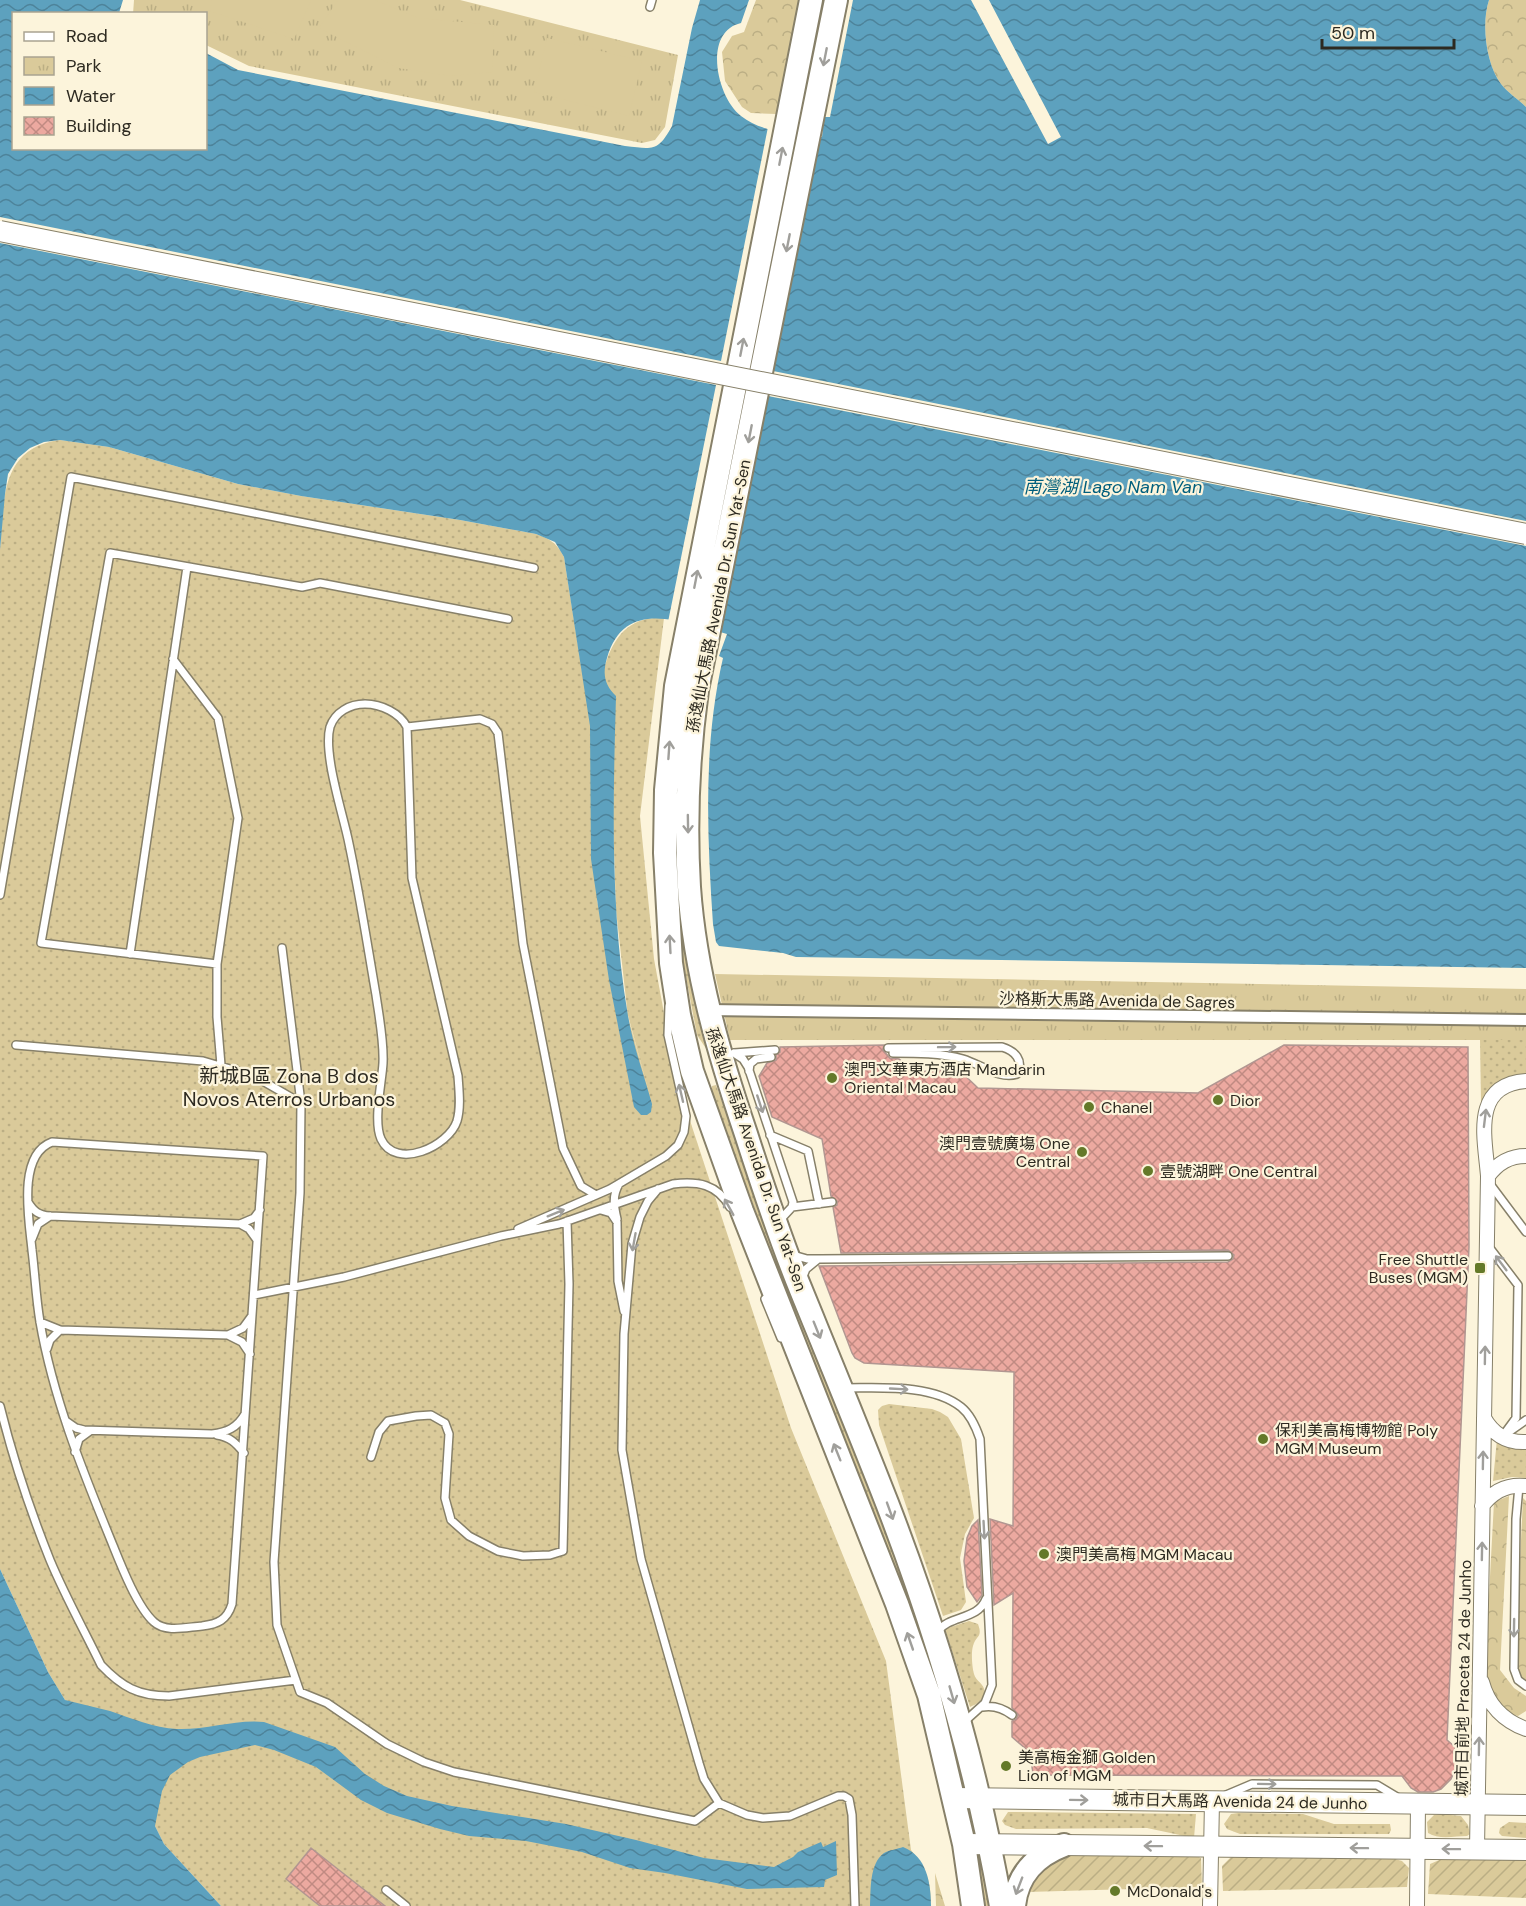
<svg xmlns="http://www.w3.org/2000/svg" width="1526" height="1906" font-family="'DM Sans','Noto Sans SC',sans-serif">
<defs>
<pattern id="grass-dots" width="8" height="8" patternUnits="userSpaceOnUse" patternTransform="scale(1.5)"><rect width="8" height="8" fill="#daca9a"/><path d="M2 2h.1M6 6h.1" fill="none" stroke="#bbae84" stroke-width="1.8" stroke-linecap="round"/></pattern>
<pattern id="forest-crowns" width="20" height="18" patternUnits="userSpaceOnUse" patternTransform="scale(1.5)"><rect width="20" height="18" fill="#daca9a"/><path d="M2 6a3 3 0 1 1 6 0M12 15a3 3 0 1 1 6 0" fill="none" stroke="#bbae84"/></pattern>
<pattern id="park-tufts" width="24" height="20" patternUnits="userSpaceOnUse" patternTransform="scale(1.5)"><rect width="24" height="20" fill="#daca9a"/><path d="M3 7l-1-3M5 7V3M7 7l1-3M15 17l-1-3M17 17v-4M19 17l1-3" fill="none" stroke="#bbae84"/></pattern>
<pattern id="garden-furrows" width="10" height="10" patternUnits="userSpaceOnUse" patternTransform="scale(1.5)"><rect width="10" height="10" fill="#daca9a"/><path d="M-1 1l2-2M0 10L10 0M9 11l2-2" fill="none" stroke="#bbae84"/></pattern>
<pattern id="water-waves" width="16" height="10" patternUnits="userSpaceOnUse" patternTransform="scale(1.5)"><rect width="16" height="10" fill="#5da1be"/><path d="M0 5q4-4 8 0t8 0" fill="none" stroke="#4d839a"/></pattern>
<pattern id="building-cross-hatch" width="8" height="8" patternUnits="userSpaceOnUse" patternTransform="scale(1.5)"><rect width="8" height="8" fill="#eca9a0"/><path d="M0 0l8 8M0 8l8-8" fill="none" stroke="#c08a82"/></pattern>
</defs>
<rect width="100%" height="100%" fill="#fcf4db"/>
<!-- grass -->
<path fill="url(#grass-dots)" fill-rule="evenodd" d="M819,0H825L803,109L799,107Z
M60,440L109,447L238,484L301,496L460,520L536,534C550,539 557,543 564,557L582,671L605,666C614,635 631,616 664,618L640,816L654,959L676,1078L791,1428L886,1661L911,1850C927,1870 931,1881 931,1906H221L164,1844L155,1826L65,1700L48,1672L0,1569V550C4,499 0,448 60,440ZM615,696L613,820L616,910L628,1017L652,1104L597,901Z
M687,703L708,1045L707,1050L697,1035L682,956L676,897L673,842Z
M1480,1040H1526V1076L1503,1084L1481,1102Z
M716,1085L757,1198L898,1562L931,1657L967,1787L965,1791H961L870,1515L712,1095V1086Z
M889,1404L932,1409L940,1412L948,1417L961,1439L974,1518L965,1534L960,1558L966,1602L961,1610L943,1616L879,1425L878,1410L882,1406Z
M1497,1439L1508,1446L1526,1449V1478L1512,1477L1493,1481Z
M969,1621L978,1624C983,1638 976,1635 973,1646C971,1652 972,1667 974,1674C976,1682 987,1685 984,1694C982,1701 977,1704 970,1707L945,1629Z
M1008,1812L1196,1814L1194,1838L1147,1828L1016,1829L1005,1825L1002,1821Z
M1238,1813L1303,1814L1334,1824H1390L1391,1830L1389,1834H1240L1227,1829L1224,1824L1231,1814Z
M1440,1814L1461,1816L1468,1825L1470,1834L1467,1836C1455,1836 1439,1840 1428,1833L1427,1822L1434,1815Z
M1509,1822L1526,1823V1838L1502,1836L1499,1833L1500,1828Z
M978,1849L982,1852L992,1906H980L974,1859Z"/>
<!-- forest -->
<path fill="url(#forest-crowns)" d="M756,0H801L776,114L751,113L742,107L725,81L722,52L732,36L744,32Z
M1489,0H1526V107C1518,99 1508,93 1501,84C1486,64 1481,24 1489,0Z
M1509,1496L1500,1670L1514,1688L1526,1696V1711L1518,1716C1497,1711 1487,1689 1485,1670L1494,1502Z
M1523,1498L1526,1501V1684L1521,1681L1515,1667Z
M935,1873L945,1906H936Z"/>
<!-- park -->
<path fill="url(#park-tufts)" d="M134,0H460L678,55L665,127L655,140L642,143L249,66L206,45V14H133Z
M715,974L1526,989V1040H730Z"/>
<!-- garden -->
<path fill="url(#garden-furrows)" d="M1072,1854H1192L1201,1858L1202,1887L1027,1892L1034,1875L1052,1858Z
M1234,1854L1388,1857L1402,1861L1409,1868L1407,1887L1223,1891L1222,1866Z
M1444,1858L1526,1860V1898L1428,1894L1430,1864Z"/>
<!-- pitch -->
<path fill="#daca9a" d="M212,0H311L294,39L210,11Z
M338,0H375L418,18L494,25L492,72L451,76L398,68L319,28Z
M547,38L642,61L629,116L534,92Z"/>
<!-- water -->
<path fill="url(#water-waves)" d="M0,0H123L119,13L14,14V148H206V53L238,70L625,146C653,149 658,152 672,126L692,28L700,0H749L741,23C702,32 717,98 741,116C764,134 795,133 822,137L824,117H830L853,0H1489C1481,24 1486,64 1501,84C1508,93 1518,99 1526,107V968L796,957L783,953L719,946L716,942L713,924C707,835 703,745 723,658L719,656L727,634C683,623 625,596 607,658C602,675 605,685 616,696C613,803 610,910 628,1016C633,1045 644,1075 652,1104L651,1112L647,1115H641L634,1107L609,980L591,859L590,726L564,557L555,542L536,534L460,520L301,496L238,484L109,447L60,440L44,442L30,448L18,458L8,474L5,494L0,550Z
M0,1569L48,1672L65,1700C80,1704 95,1707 110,1711C131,1718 154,1728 177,1729C207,1730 236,1719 264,1722L335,1747L365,1774L384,1786L407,1796L452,1806L566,1824L636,1840L704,1858L774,1867L793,1857L798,1852L821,1842L823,1847L836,1841L837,1875L825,1880L824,1887L747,1889L665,1873L630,1868L582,1852L526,1841L469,1836L440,1829L387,1813L361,1800L316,1767L274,1750L255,1745L200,1757L188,1762L170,1775L162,1791L155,1826L164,1844L221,1906H0Z
M903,1847C927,1856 931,1884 931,1906H870C871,1890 869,1864 884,1853C889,1850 898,1849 903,1847Z"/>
<!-- pier -->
<path fill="#fcf4db" d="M971,0H989L1061,137L1048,144Z
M822,126L773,371L1526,521V546L768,396L720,635L668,622L716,385L0,243V217L721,361L768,127L819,134Z"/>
<!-- building -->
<path fill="url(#building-cross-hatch)" stroke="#b19691" stroke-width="1.5" d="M884,1045L883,1050L890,1058L899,1059L915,1072L958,1069L978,1088L1198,1093L1284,1045L1468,1047L1469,1247L1447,1740L1455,1747L1458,1757L1456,1767L1451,1779L1441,1789L1433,1792H1418L1411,1788L1402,1776L1033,1775L1031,1758L1026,1749L1012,1737V1721L1016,1719L1018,1715L1012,1708L1013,1593L994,1605L990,1519L1013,1526L1014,1372L864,1363L855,1358L852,1353L819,1266L1228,1262L1233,1259L1234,1255L1228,1250L841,1253L833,1207L837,1205V1201L831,1196L822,1139L772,1117L759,1076L767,1063L776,1060V1055L780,1052V1047Z
M978,1520L982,1595L977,1602L967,1587L964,1561L967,1538L972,1526Z
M311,1848L353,1881L385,1906H320L286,1879Z"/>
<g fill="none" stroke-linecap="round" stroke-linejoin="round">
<defs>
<path id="service" d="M650,7L652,0
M173,659L218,718L238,818L217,964V1017L221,1065
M407,727C400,713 381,704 365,704C350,704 335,712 330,727C323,753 342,811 348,839C359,890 367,943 376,995C379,1016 384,1041 383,1063C382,1082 373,1121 381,1139C396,1171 449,1146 457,1121C461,1107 459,1091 458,1076L412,878L407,727L480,719L492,724L498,733L523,944L563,1148L581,1186L596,1195
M0,895L71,477L534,568
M282,948L301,1103L300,1193L274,1562L277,1625L300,1692L327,1703L387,1744L424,1762L454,1772L695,1821L719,1803
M130,954L187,567
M217,964L41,943L110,553L302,587L320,583L508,619
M16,1045L203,1061L254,1076L301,1103
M888,1048L1002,1047C1015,1051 1024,1060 1017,1074C1000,1080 980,1064 963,1059C941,1053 916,1053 893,1053
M734,1053L743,1059L748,1067L793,1202L792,1207L779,1221
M734,1053L775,1050
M749,1071L750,1064L756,1059L771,1057
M770,1135L808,1151L819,1204
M52,1142L263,1156L232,1604C227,1620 218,1624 202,1626C187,1627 166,1633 154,1622C136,1606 119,1560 110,1538C81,1467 53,1397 40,1322C36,1298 35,1274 32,1250C29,1219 17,1155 52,1142Z
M1490,1184L1526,1232
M658,1189L648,1201L640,1217L632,1244L624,1334L622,1450L641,1559L699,1763L704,1779L719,1803L747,1815L763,1818L790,1816L838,1796H844L849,1799L852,1815L855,1906
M28,1202C34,1212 39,1215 50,1216L240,1224L254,1218L260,1210
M792,1207L832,1202
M601,1210L611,1213L617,1222L618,1281L624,1311
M617,1219C614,1206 612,1196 619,1184
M240,1224L249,1229L257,1240
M518,1229L610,1189L666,1156L678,1145L684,1132L686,1116L668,1035L669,1006
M32,1239L38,1224L50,1216
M1489,1247L1518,1285L1516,1418L1502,1437
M793,1255L807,1259H820L1228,1256
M802,1279L806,1269L817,1260
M254,1295L344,1277L501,1236L559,1224L673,1184C698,1181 717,1184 730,1207
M765,1299L781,1338
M40,1322L60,1330L228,1335L243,1328L251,1317
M228,1335L242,1342L250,1354
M47,1349L50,1340L60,1330
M846,1388C881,1388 932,1384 961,1407C971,1415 976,1427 980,1439L992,1685L985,1703L964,1722
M0,1406C13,1459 30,1510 50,1560C65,1596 84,1630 101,1665C122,1687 138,1696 169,1696L296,1680
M66,1421L76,1428L84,1430L212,1434C227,1432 237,1428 245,1414
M1509,1432L1526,1420
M217,1435C230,1437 236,1443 244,1453
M75,1452L79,1439L90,1431
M371,1457L379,1432L388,1421L416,1416L431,1415L445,1423L449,1434L445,1498L451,1520L469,1536L498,1551L523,1556L550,1555L563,1551L569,1284L567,1221
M1519,1486L1516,1519L1514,1669L1518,1680L1526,1686
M938,1631C950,1615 978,1620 986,1599
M982,1707C993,1705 1003,1708 1012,1715
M1226,1795L1252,1784L1377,1785L1397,1797
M386,1890L406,1906"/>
<path id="pedestrian" d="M708,1010L1526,1020"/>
<path id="minor" d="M1488,1176C1498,1163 1509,1156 1526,1156
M1484,1418C1493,1434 1507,1443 1526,1442
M1482,1506C1493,1491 1508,1484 1526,1486
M1482,1682C1488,1705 1504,1721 1526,1729
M1477,1849L1488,1176C1485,1138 1471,1085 1526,1081
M1210,1906L1212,1801
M1417,1906L1418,1803"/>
<path id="secondary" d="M954,1798L1526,1805
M964,1844L1526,1850"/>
<path id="primary" d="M811,0L676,686L666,790L665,853L671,963L679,1015L692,1071L742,1211L897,1604L929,1695L964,1844L973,1906
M836,0L697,690C688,756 685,821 689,887C695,973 719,1054 746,1134C763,1187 780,1239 801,1290C830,1361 859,1431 887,1503C937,1633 977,1768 1001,1906
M1014,1906C1017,1875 1035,1856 1064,1845"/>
</defs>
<!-- service casing -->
<use href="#service" stroke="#878069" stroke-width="10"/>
<!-- pedestrian casing -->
<use href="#pedestrian" stroke="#878069" stroke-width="14"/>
<!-- minor casing -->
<use href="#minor" stroke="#878069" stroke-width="16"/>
<!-- secondary casing -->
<use href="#secondary" stroke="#878069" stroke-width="22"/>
<!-- primary casing -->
<use href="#primary" stroke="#878069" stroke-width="26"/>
<!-- service -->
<use href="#service" stroke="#fff" stroke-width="7"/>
<!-- pedestrian -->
<use href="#pedestrian" stroke="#fff" stroke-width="10"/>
<!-- minor -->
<use href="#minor" stroke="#fff" stroke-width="14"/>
<!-- secondary -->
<use href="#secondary" stroke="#fff" stroke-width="20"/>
<!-- primary -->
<use href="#primary" stroke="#fff" stroke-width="22"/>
<defs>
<path id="secondary-bridge" d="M0,231L1526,534"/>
</defs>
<!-- secondary-bridge casing -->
<use href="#secondary-bridge" stroke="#878069" stroke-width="22" stroke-linecap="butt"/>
<!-- secondary-bridge -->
<use href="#secondary-bridge" stroke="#fff" stroke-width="20"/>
</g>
<!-- one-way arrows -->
<defs><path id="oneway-shaft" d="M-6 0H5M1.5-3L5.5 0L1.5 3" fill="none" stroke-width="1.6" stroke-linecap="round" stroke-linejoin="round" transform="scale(1.5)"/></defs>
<g stroke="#a09f9b">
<use href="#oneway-shaft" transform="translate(825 57) rotate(101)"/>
<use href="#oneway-shaft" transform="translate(781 156) rotate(-79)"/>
<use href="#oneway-shaft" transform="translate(788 243) rotate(101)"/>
<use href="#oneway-shaft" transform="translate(742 347) rotate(-79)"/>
<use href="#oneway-shaft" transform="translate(750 434) rotate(101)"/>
<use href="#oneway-shaft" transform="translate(696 579) rotate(-79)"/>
<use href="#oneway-shaft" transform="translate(669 750) rotate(-86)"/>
<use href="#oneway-shaft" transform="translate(688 824) rotate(89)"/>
<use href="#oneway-shaft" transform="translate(670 944) rotate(-93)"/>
<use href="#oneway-shaft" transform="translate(947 1047) rotate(-1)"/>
<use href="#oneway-shaft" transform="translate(681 1093) rotate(-103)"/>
<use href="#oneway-shaft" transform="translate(760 1104) rotate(72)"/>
<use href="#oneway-shaft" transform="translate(1485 1118) rotate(-83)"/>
<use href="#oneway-shaft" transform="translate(729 1207) rotate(-119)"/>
<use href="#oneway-shaft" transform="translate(556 1213) rotate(-22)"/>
<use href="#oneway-shaft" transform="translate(634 1242) rotate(100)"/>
<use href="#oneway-shaft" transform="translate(1501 1263) rotate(-127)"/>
<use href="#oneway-shaft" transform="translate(817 1330) rotate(68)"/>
<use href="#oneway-shaft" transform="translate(1485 1355) rotate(-89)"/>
<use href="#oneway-shaft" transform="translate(899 1389) rotate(3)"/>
<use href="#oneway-shaft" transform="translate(837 1452) rotate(-112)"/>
<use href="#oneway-shaft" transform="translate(1483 1460) rotate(-89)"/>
<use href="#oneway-shaft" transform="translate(890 1511) rotate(70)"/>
<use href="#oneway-shaft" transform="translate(984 1530) rotate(87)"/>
<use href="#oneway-shaft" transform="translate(1482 1551) rotate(-89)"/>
<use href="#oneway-shaft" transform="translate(1514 1628) rotate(91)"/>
<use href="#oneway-shaft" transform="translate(910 1641) rotate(-109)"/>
<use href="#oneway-shaft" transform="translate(952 1695) rotate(74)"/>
<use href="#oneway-shaft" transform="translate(1479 1746) rotate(-89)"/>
<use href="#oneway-shaft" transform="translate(1267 1784) rotate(1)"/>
<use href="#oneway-shaft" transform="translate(1079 1800) rotate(1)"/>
<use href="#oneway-shaft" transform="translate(1153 1846) rotate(-179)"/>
<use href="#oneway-shaft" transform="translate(1359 1848) rotate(-179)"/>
<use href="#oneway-shaft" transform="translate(1451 1849) rotate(-179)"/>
<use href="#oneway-shaft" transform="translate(1019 1886) rotate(111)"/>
</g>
<!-- markers -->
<g fill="#647929" stroke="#fcf4db" stroke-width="2">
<circle cx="832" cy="1078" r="6"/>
<circle cx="1218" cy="1100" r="6"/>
<circle cx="1089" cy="1107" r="6"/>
<circle cx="1082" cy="1152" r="6"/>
<circle cx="1148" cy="1171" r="6"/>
<rect x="1474" y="1262" width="12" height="12" rx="3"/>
<circle cx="1263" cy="1439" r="6"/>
<circle cx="1044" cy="1554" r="6"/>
<circle cx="1006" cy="1766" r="6"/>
<circle cx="1115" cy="1891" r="6"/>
</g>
<g text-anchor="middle" stroke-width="4.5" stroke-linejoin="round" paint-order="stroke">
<!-- street labels -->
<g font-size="16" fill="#2d2a21" stroke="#fcf4db">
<text transform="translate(718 596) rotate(-79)" y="6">孫逸仙大馬路 Avenida Dr. Sun Yat-Sen</text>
<text transform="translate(1117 1000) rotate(1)" y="6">沙格斯大馬路 Avenida de Sagres</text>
<text transform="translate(757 1159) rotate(71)" y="6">孫逸仙大馬路 Avenida Dr. Sun Yat-Sen</text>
<text transform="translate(1463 1678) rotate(-89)" y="6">城市日前地 Praceta 24 de Junho</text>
<text transform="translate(1240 1801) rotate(1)" y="6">城市日大馬路 Avenida 24 de Junho</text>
</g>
<!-- poi labels -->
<g font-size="16" fill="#2d2a21" stroke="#fcf4db" text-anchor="start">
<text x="844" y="1075">澳門文華東方酒店 Mandarin<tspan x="844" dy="18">Oriental Macau</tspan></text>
<text x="1230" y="1106">Dior</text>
<text x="1101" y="1113">Chanel</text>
<text x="1070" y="1149" text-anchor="end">澳門壹號廣塲 One<tspan x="1070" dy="18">Central</tspan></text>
<text x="1160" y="1177">壹號湖畔 One Central</text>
<text x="1468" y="1265" text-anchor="end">Free Shuttle<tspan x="1468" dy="18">Buses (MGM)</tspan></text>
<text x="1275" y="1436">保利美高梅博物館 Poly<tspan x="1275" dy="18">MGM Museum</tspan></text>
<text x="1056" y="1560">澳門美高梅 MGM Macau</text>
<text x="1018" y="1763">美高梅金獅 Golden<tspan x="1018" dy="18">Lion of MGM</tspan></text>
<text x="1127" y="1897">McDonald's</text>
</g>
<!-- water labels -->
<g font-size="18" font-style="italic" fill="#005e7c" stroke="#fcf4db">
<text x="1113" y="493">南灣湖 Lago Nam Van</text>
</g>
<!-- quarter labels -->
<g font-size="20" fill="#2d2a21" stroke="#fcf4db">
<text x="289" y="1083">新城B區 Zona B dos<tspan x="289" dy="23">Novos Aterros Urbanos</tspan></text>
</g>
</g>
<!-- legend -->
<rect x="12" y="12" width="195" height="138" fill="#fcf4db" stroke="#a9a391" stroke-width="1.5"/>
<rect x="24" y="32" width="30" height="9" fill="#ffffff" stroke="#a9a391" stroke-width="1.5"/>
<text x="66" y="42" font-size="18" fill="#2d2a21">Road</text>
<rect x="24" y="57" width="30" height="18" fill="url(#park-tufts)" stroke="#a9a391" stroke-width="1.5"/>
<text x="66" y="72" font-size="18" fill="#2d2a21">Park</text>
<rect x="24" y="87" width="30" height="18" fill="url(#water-waves)" stroke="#a9a391" stroke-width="1.5"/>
<text x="66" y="102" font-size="18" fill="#2d2a21">Water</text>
<rect x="24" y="117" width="30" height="18" fill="url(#building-cross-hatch)" stroke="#a9a391" stroke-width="1.5"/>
<text x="66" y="132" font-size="18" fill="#2d2a21">Building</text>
<!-- scale -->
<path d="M1322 39v9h132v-9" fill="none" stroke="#2d2a21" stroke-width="3"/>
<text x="1331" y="39" font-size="18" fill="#2d2a21" stroke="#fcf4db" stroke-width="4.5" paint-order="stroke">50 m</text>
</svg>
